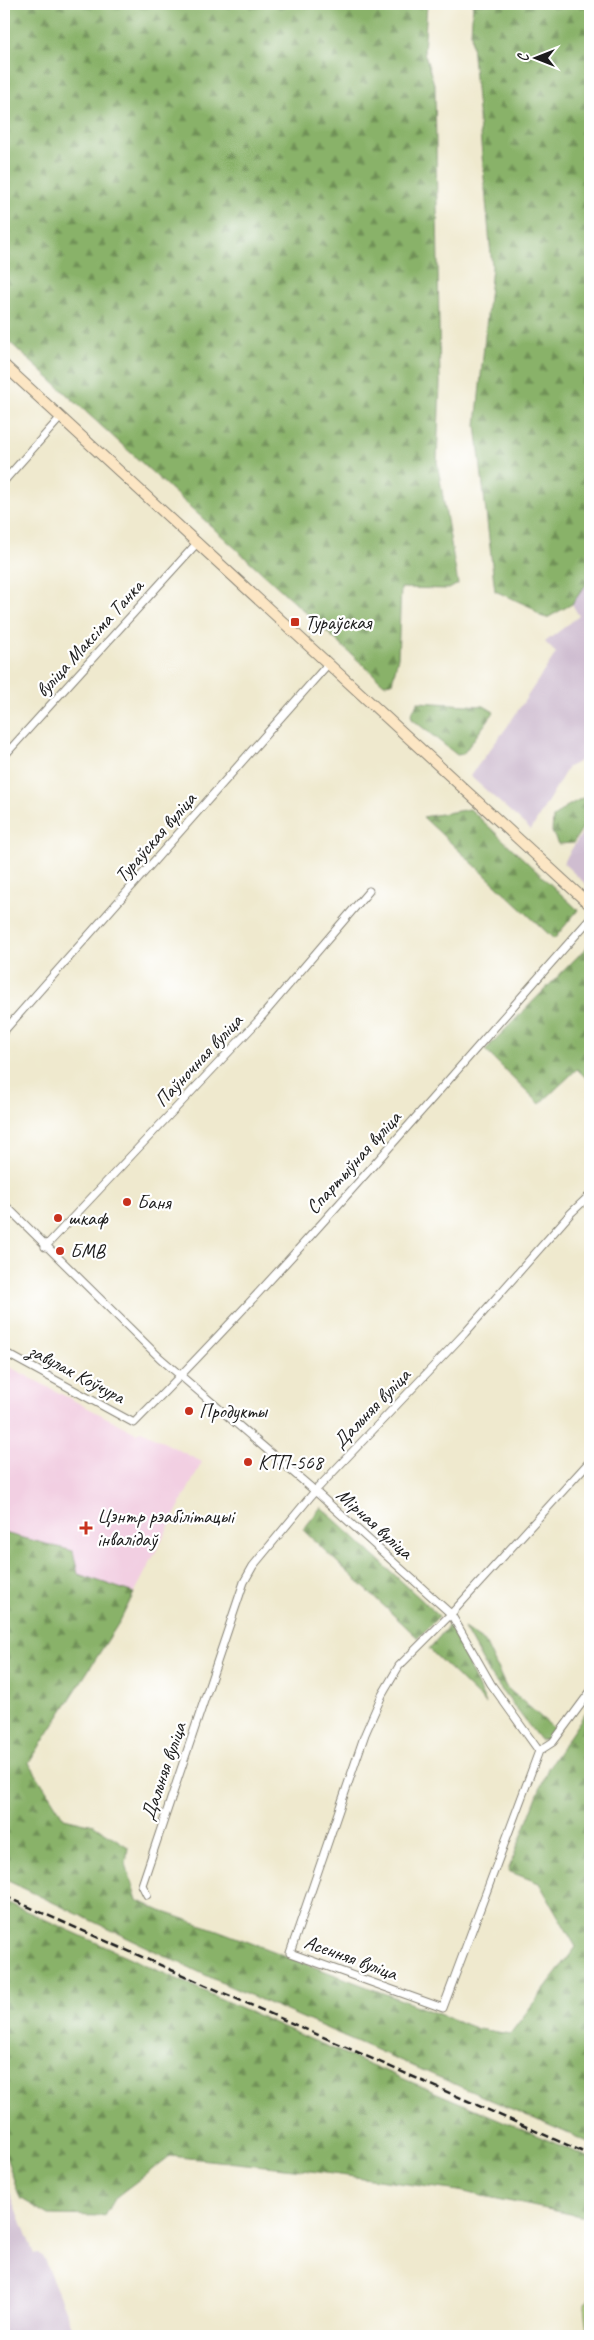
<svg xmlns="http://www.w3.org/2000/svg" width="594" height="2340" font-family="Caveat,sans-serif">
<defs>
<pattern id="forest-firs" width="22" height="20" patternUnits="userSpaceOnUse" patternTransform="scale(1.25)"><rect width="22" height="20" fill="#89b269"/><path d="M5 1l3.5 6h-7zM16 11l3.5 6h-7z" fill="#6f9056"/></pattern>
</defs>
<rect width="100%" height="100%" fill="#fff"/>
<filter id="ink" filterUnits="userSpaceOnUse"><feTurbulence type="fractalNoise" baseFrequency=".02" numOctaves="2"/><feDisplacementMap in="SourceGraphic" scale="10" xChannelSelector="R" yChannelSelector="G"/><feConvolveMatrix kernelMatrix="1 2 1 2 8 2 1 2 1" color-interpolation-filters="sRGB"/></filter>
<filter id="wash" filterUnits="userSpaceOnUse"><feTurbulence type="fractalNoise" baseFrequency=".0096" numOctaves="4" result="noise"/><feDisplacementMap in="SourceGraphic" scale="20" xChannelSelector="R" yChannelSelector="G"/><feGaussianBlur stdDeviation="1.12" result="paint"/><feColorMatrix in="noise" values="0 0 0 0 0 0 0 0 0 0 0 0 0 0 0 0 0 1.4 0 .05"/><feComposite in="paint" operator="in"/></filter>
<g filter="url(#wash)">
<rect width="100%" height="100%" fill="#efe9ce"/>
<!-- built -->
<path fill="#f2cfe2" d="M4,1364L136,1433L142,1431L202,1462L120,1621L4,1761Z"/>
<!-- industrial -->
<path fill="#cfbdd0" d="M590,579V759H584L568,767L531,830L470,776L507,727L556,653L545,642L579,616L572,604Z
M590,820V888L563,863Z
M4,2177L34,2254L38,2253L43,2257L76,2336H4Z"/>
<!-- green -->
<path fill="#acd079" stroke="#64764a" d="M590,2297V2336H546L587,2331L584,2306Z"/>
<!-- forest -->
<path fill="url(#forest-firs)" stroke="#526742" d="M4,4H427L424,52L435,87L440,383L437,462L458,584L449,589L401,588L398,657L392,683L384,684L4,337Z
M473,4H590V579L572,604L547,618L540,616L531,607L495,591L476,425L492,267L471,33Z
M418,702L484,706L494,712L463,754L457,755L412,719L411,714Z
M590,761V816L573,843L558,844L552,832L553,818L564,808L586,796L589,781L585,766Z
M470,809L578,910L554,939L423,817Z
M590,944V1082L577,1069L540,1104L485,1050Z
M321,1507L439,1616L418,1638L303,1530Z
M4,1533L73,1551L78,1574L134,1593L120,1621L29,1763L64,1818L94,1825L128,1847L126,1865L137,1900L161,1911L217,1930L478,2029L510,2034L576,1947L539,1883L508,1871L548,1768L590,1706V2143L222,1983L4,1879Z
M450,1624L486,1704L429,1649Z
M464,1628L485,1642L506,1687L557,1731L551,1739L540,1740L491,1676Z
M4,1901L310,2039L590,2158V2218L459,2191L303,2170L170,2156L116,2197L105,2216L49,2215L20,2198L4,2151Z"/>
</g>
<g filter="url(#ink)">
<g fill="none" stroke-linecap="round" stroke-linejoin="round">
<defs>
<path id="minor" d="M4,481L60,418
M4,756L198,542
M4,1031L329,663
M4,1204L160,1358L315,1491L451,1614L491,1684L539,1751
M45,1247L257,1022L369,891
M4,1352L134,1423C294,1262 440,1088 590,919
M539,1751L443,2008L290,1953L365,1734L382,1695L399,1666L451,1614L590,1461
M539,1751L553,1742L590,1692
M147,1895L142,1885L244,1582L253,1566L315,1491L465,1333L571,1213L590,1195"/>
<path id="secondary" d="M4,365L590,905"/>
</defs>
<!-- minor casing -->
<use href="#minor" stroke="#868275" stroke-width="9"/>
<!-- secondary casing -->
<use href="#secondary" stroke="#868275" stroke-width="12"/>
<!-- minor -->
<use href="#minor" stroke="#fff" stroke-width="7"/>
<!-- secondary -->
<use href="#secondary" stroke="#fce6c4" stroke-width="10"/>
<!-- rail -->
<path stroke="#1c1c1c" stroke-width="2.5" stroke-dasharray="8 4" stroke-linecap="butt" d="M4,1896L590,2155"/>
</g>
</g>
<!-- markers -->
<g fill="#c8321e" stroke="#fff" stroke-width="2">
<rect x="290" y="617" width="10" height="10" rx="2.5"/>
<circle cx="127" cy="1202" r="5"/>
<circle cx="58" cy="1218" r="5"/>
<circle cx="60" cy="1251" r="5"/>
<circle cx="189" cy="1411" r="5"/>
<circle cx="248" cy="1462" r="5"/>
<path d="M83.5 1520.5h5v5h5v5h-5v5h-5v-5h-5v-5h5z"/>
</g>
<g text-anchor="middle" stroke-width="4.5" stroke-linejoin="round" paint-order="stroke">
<!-- poi labels -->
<g font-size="20" fill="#1c1c1c" stroke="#fff" text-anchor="start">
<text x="305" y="629">Тураўская</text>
<text x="137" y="1209">Баня</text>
<text x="68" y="1225">шкаф</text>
<text x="70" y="1258">БМВ</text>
<text x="199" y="1418">Продукты</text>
<text x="258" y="1469">КТП-568</text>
<text x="97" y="1523">Цэнтр рэабілітацыі<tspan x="97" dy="23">інвалідаў</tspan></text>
</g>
<!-- street labels -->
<g font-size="20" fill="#1c1c1c" stroke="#fff">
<text transform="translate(89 638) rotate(-48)" y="7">вуліца Максіма Танка</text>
<text transform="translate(155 837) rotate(-49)" y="7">Тураўская вуліца</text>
<text transform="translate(198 1060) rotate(-47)" y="7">Паўночная вуліца</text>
<text transform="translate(353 1162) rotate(-48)" y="7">Спартыўная вуліца</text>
<text transform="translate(77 1373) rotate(28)" y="7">завулак Коўчура</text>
<text transform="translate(371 1408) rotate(-46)" y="7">Дальняя вуліца</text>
<text transform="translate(375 1523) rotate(42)" y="7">Мірная вуліца</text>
<text transform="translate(163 1771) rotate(-71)" y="7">Дальняя вуліца</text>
<text transform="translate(351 1957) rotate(20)" y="7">Асенняя вуліца</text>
</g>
</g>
<!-- margin -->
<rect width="594" height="2340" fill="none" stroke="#fff" stroke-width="20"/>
<!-- north arrow -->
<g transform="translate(536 58) rotate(270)" stroke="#ffffff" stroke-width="4" paint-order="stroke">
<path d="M0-4L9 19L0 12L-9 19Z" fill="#1c1c1c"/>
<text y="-8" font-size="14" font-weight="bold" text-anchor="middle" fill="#1c1c1c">С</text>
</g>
</svg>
